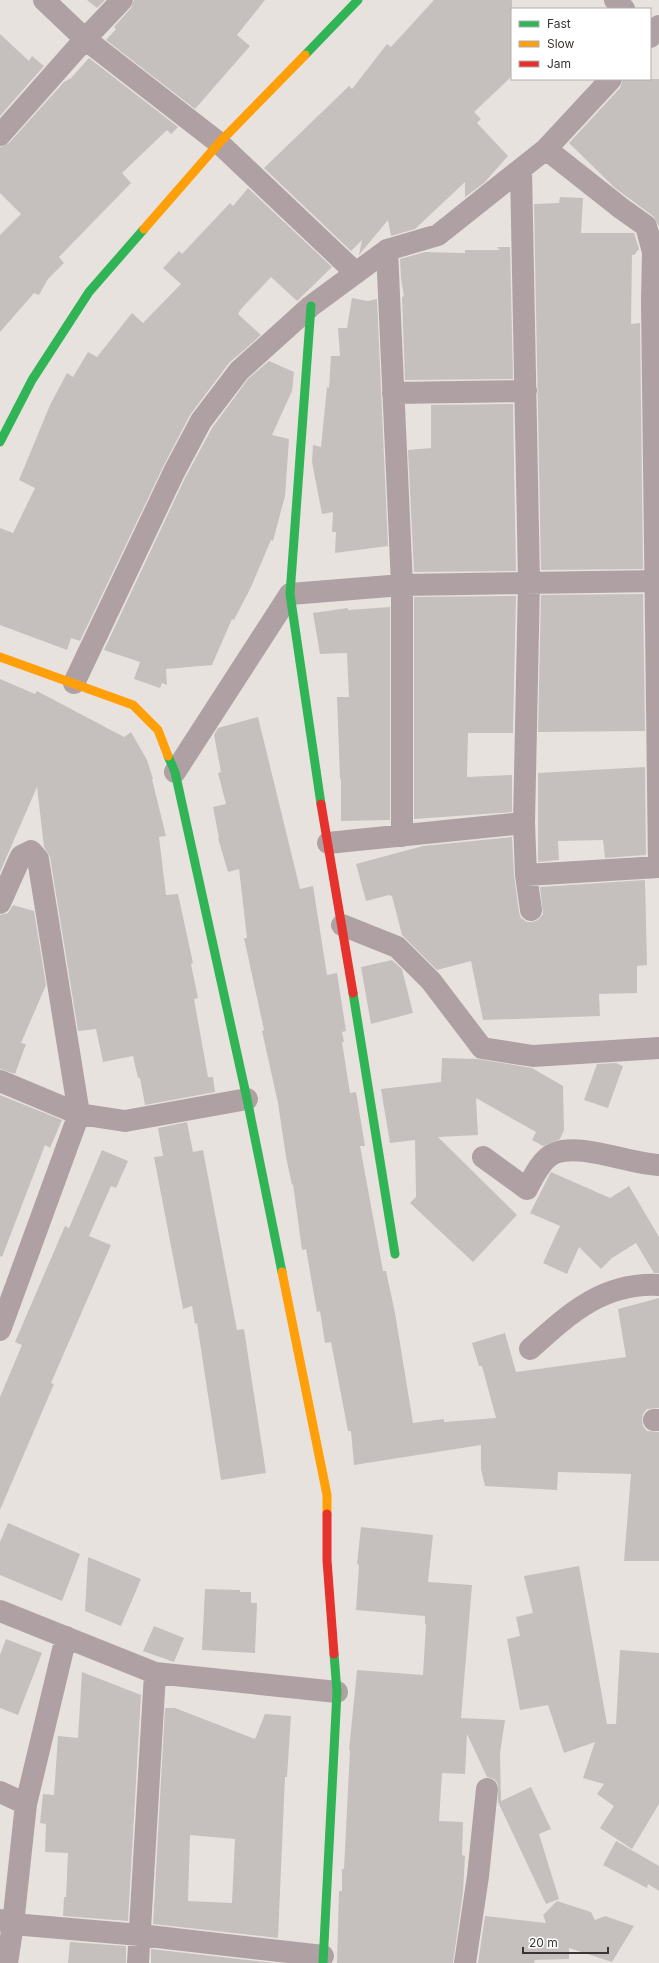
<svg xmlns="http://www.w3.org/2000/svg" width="659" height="1963" font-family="Inter,sans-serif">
<rect width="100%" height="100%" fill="#e8e2df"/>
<!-- building -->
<path fill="#c5c0be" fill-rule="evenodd" d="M87,0H105L97,8Z
M134,0H265L237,35L250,46L195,109L106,40L116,29L114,27L131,8Z
M434,0H512V76L474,112L481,119L477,123L508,156L484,183L465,197V182L415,229L391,236L388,220L359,255L362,240L351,251L264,168L349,86L352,89L387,44L391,47Z
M0,34L29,61L32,56L44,66L0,116Z
M89,58L178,127L171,134L167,130L122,173L131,183L59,257L64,263L48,279L39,295L34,293L0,332V235L21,214L0,193V147L9,143L64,82L71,78Z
M623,79H659V226L653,216L615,188L569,143L620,88Z
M248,188L332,267L297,301L271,277L241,309L238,314L261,335L229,363L190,415L163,467L80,641L71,638L67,650L0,625V528L13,533L35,488L19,480L50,405L67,373L73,377L88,352L97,357L132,313L143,323L181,284L163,268L179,251L182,254L230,203L233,206Z
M560,197L583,198L581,233H634L639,249L634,255H632L631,324L640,323L643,569L541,570L534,204L559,203Z
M497,247H510L513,379L405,380L402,297L404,296L401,279L400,259L425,252L465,253V250H500Z
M352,298L368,301L377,299L388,546L335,553L336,532H332L333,512L322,514L312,462L313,445L321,447L327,387L329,388L331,356H340L338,328H347Z
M269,361L294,372L292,391L272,435L289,439L285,496L273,541L271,540L251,587L234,620L232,619L212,665L166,669L167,685L162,683L160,688L134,679L140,662L104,650L185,478L212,428L248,379Z
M513,404L516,571L414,572L408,450L431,448V405Z
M643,594L645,731L538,732L541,595Z
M516,596L513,733H468L467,777L512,775V812L414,819V597Z
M390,607V820L341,821V779H340L337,697H349L347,653L320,654L313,613L348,608V610Z
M0,679L35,694L37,691L124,737L131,732L147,760L153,779H152L166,836L159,837L166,895L178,894L193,963L191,964L198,998L194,999L208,1077H213L215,1092L145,1105L140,1078H138L133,1056L103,1062L96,1029L78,1031L50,857L44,847L37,787L0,872Z
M258,717L300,889L313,886L327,975L337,973L346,1031L342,1032L344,1042H342L350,1093L356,1092L365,1146H360L383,1271H386L395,1313L413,1423L444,1419V1422L496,1418L482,1366H479L472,1343L505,1333L516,1372L626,1357L618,1309L659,1298V1408L647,1409L643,1414L642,1420L643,1426L647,1431L659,1432V1561H624L631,1474L558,1472L557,1490L485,1486L481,1469V1445L354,1465L351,1431H348L331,1342L325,1343L320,1311L317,1312L306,1249L302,1250L293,1184L292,1185L286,1157L278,1103L262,1031L264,1030L244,938H247L239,869L228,872L218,838H219L213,807L226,804L218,773L221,772L214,735L218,728Z
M645,767L646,855L605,858L603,840L558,841L559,860L538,862V773Z
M512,837L514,875L519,912L521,918L527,922H532L538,920L543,914L540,887L645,880L647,965L637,966V993L599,994L600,1016L483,1020L471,961L437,970L402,935L392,896L389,895L366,901L356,864L423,846Z
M13,905L34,911L46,985L21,1043L26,1044L15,1074L0,1069V915L8,913Z
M392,960L402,969L413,1013L371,1024L361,967Z
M442,1058L478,1059L532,1068L563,1086L564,1130L560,1139L543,1146L532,1140L536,1132L476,1098L478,1135L438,1137L517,1215L473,1262L410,1203L416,1197L415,1140L390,1143L381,1089L441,1082Z
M616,1063L623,1066L608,1108L584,1100L597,1064Z
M0,1095L62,1120L50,1148L45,1145L2,1257L0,1256Z
M187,1122L193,1152L203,1150L237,1330L244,1329L266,1473L221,1480L197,1323L195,1324L192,1306L183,1309L154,1157L163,1156L158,1128Z
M102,1150L128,1161L116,1188L111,1186L89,1236L111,1245L51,1383L54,1384L0,1510V1397L22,1345L15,1342L65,1226L69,1228Z
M551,1172L610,1198L629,1186L659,1237V1273H654L636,1243L612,1258L601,1269L579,1247L567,1274L543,1263L560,1226L530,1213Z
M8,1523L80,1554L62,1601L0,1575V1542Z
M361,1527L433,1535L428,1582L472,1585L461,1718L505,1720L500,1753L501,1801L531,1787L551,1829L539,1834L559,1899L546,1904L498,1802V1784L494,1779L487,1777L467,1734L465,1774L442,1773L439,1821L463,1822L462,1855L465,1856L463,1892L453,1963H337L339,1891H342V1869H344L350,1750H349L357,1670L423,1675L426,1624H425V1616L356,1610L359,1565L357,1564Z
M88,1557L141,1579L121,1626L85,1611Z
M579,1566L607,1724H616L620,1650L659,1653V1804L632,1849L600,1828L614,1806L597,1794L604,1784L583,1778L595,1742L564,1753L548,1705L520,1710L507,1639L520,1636L516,1617L533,1613L524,1576Z
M205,1589L240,1590V1592H251V1603H257L255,1653L202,1650Z
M154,1626L184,1638L174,1662L143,1651Z
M6,1639L42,1653L18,1715L0,1708V1655Z
M82,1672L141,1695L128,1921L63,1916L64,1897H66L68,1853L45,1852L46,1824L40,1823L43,1794L54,1795L58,1736L78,1738Z
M165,1708H175L255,1739L265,1714L291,1716L287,1777H285L278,1938L153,1924ZM190,1835L235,1839L232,1903L188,1901Z
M616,1841L659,1866V1891L648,1884L647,1888L603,1865Z
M557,1901L591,1912L595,1920L605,1916L634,1926L612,1962L569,1948V1959L535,1960L534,1963H478L485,1916L546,1923L543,1915Z
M70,1942L126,1946V1963H68Z
M151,1949L274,1963H151Z"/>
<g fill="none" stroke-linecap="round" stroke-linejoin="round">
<!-- street -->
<path stroke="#afa1a3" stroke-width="22" d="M44,0L85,39L219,143L356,273
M615,0L624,9
M650,37L659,26
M0,135L85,39L122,0
M546,149L622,209L646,226L653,252L652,302L659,867
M521,169L529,582L524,823L526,875L659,867
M387,250L402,585V836
M393,393L526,391
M74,683L174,472L201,421L239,371L311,306L387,250L438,235L546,149L611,79
M175,772L290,594L402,585L659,581
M328,843L524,823
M526,875L531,910
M0,903L21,856L31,851L38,859L79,1114
M342,925L397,947L431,981L482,1048L533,1056L659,1048
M0,1081L79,1114
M483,1157L527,1189C533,1177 542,1158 555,1153C583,1143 629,1164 659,1165
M0,1330L79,1114L125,1121L247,1099
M530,1349C569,1314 603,1282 659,1285
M654,1420H659
M0,1611L155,1673L337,1692
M0,1792L26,1804
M0,1920L13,1924L140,1935L323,1956
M7,1963L13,1924L26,1804L66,1637
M138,1963L155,1673
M465,1963L478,1876L487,1789"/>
<!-- fast -->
<path stroke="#30b455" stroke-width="9" d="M305,55L358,0
M311,306L290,594L321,804
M0,442L32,380L89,292L144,229
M168,756L175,772L247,1099L282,1272
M353,993L395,1254
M323,1963L337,1692L334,1654"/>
<!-- slow -->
<path stroke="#ff9f0a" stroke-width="9" d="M144,229L219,143L305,55
M0,657L133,705L158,730L168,756
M282,1272L327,1495V1514"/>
<!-- jam -->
<path stroke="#e5322d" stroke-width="9" d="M321,804L353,993
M327,1514V1560L334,1654"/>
</g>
<!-- legend -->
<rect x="511" y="8" width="140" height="72" fill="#ffffff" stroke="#b0aead"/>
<rect x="519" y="21" width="20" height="6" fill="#30b455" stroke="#b0aead"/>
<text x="547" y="28" font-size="12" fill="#393533">Fast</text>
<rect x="519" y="41" width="20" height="6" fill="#ff9f0a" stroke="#b0aead"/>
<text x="547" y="48" font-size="12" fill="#393533">Slow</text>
<rect x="519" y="61" width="20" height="6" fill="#e5322d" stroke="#b0aead"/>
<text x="547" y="68" font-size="12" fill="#393533">Jam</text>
<!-- scale -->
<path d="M523 1947v6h85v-6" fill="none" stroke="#393533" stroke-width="2"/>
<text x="529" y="1947" font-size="12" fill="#393533" stroke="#ffffff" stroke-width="3" paint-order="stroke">20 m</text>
</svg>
